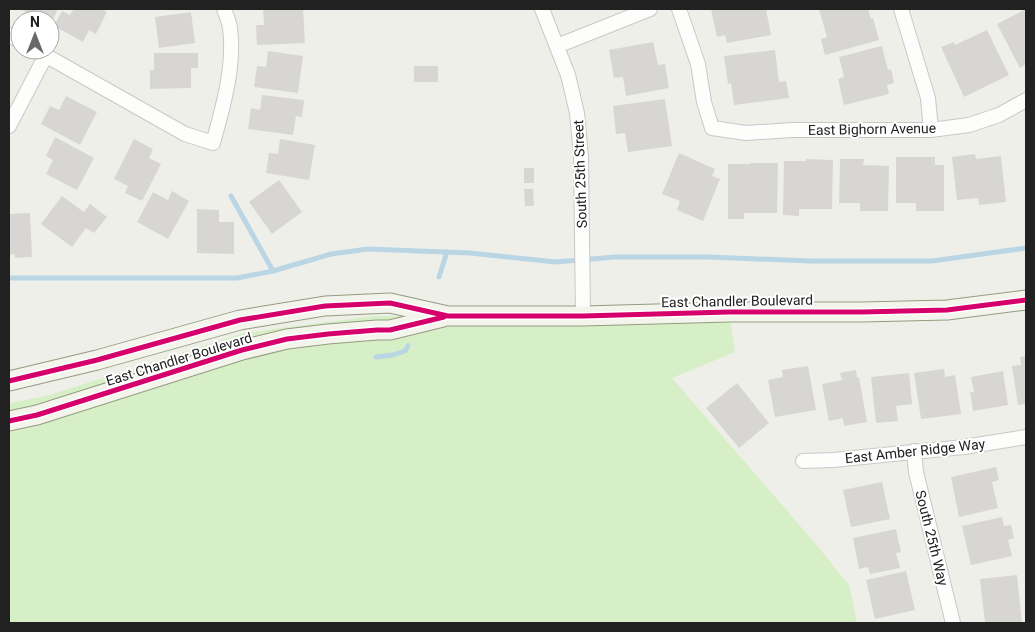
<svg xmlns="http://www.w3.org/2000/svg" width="1035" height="632" font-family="Roboto,sans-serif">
<rect width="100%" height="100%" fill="#efefea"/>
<!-- grass -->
<path fill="#d6efc6" d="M729,312L735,352L672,378L815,543L849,585L857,623H9V403L46,396L244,333L288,327L375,316H582Z"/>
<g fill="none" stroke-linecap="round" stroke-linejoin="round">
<!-- stream -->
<path stroke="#bad6e4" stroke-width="5" d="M231,196L273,271
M439,277L447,252
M9,278H237L273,271L331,254L368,249L470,253L556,262L615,257H708L811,261H932L1026,248
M376,357L393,355L405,351L408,346"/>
</g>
<!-- building -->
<path fill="#d7d6d2" d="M20,9H58L53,19L38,10L34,16Z
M74,9H101L107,12L96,34L89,30L83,42L54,26L62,11L70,15Z
M263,9H303L305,43L257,45L256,25H264Z
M711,9H766L771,35L727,43L725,35L717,37Z
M819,9H868L871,19L873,18L879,40L825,55L821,39L827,37Z
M1026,9V64L1020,68L997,24Z
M191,12L195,43L159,48L155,17Z
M987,30L1009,75L964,97L941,47L954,42L955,45Z
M653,42L658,65L665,64L669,88L626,96L623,77L614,78L609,50Z
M882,46L888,70L891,69L894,83L887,85L889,94L844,105L838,79L844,77L839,57Z
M775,50L779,82L786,81L789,98L734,105L731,83L728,84L724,56Z
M268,51L303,56L298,93L254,87L257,66L266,67Z
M154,53H198V68H191V88L150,89V70H154Z
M414,66H438V82H414Z
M262,95L304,100L302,117L296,116L293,135L248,129L251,108L260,110Z
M66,96L97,112L80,145L41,124L50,106L59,110Z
M665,99L672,146L628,152L625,133L616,134L613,106Z
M55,137L94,158L77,190L46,174L53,160L46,156Z
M134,139L153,149L149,158L161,164L142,201L125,193L128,186L114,179Z
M280,139L315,145L309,180L266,173L269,153L278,154Z
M679,153L715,169L712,176L720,179L703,221L677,210L680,201L662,194Z
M975,154L976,159L1001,156L1006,202L979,205L978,198L957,200L952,157Z
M896,157H935V165H944V211H916V203H896Z
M806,159L833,160L832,209H799V216L783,215L784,161H806Z
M840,159H864L863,165L889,166L888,211H860V203H839Z
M750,163H778L777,213H744V219H728V164H750Z
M524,168H534V183H524Z
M279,180L302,212L272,234L249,202Z
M524,189H533L534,206H525Z
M172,191L189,201L168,239L137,222L153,192L168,200Z
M62,196L84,212L90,204L107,217L94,233L86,228L72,247L41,224Z
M197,209L219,210V222H234V254L197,253Z
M30,213L32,257L15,258V254L9,255V214Z
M1026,356V404L1018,405L1012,366L1021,365L1020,357Z
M808,366L816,410L775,417L768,380L783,377L782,370Z
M944,369L945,377L955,375L961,414L921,419L914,373Z
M856,370L857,378L859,377L867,422L844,426L843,418L829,421L822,384L842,380L840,373Z
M1003,371L1008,405L973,411L970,392H974L971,377Z
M909,373L912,404L896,406L898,421L876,423L871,377Z
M737,383L769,423L739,448L706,408Z
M996,467L999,480L992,482L998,508L959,517L951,477Z
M882,482L890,519L851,527L843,490Z
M1002,517L1004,526L1011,525L1014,538L1008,540L1012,556L971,565L962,526Z
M896,529L901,552L896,553L900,568L870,574L868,567L859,569L853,538Z
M906,571L915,610L875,619L866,580Z
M1017,575L1022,623H985L980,579Z"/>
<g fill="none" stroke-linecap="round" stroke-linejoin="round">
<defs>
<path id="street" d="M542,9L568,75L577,113L581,157L583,316
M679,9L698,64L704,102L712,128L746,133L792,130H931L969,125L999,115L1026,100
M901,9L928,98L931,130
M9,35L20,41
M557,46L650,9
M36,50L185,134L213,143C223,107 235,66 230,28C229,21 226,15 224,9
M9,126L46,55
M914,451L916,472L953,623
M803,461L833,460L964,447L1026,437"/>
<path id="secondary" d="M9,381L97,360L240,320L325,306L390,303L448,316H583L729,312H862L947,310L1026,300
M9,421L37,415L242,350L287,339L328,334L377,330H390L443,317"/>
</defs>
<!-- street casing -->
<use href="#street" stroke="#c8c8c6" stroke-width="16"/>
<!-- secondary casing -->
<use href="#secondary" stroke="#959b80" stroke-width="21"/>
<!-- street -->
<use href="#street" stroke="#fdfdfc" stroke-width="14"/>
<!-- secondary -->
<use href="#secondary" stroke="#f3f5ec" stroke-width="19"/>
<defs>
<path id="cycleway" d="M9,381L97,360L240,320L325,306L390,303L448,316H583L729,312H862L947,310L1026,300
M9,421L37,415L242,350L287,339L328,334L377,330H390L444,317"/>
</defs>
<!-- cycleway casing -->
<use href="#cycleway" stroke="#fff" stroke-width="8"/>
<!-- cycleway -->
<use href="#cycleway" stroke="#d6006c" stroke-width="5"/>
</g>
<g text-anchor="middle" stroke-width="4" stroke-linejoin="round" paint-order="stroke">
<!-- street labels -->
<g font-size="14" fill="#212121" stroke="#fff">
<text transform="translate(872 129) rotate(-1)" y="5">East Bighorn Avenue</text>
<text transform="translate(580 174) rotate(-92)" y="5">South 25th Street</text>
<text transform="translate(737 301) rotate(-1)" y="5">East Chandler Boulevard</text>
<text transform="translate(179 359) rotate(-17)" y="5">East Chandler Boulevard</text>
<text transform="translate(915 451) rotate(-6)" y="5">East Amber Ridge Way</text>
<text transform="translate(932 538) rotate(76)" y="5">South 25th Way</text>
</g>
</g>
<!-- border -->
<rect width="1035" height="632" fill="none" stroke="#212121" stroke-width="20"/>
<!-- north arrow -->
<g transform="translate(35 35)"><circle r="24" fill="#ffffff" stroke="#a6a6a6"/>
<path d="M0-4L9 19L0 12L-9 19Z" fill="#696967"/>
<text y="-8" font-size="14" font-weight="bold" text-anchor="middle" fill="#212121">N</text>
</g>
</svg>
